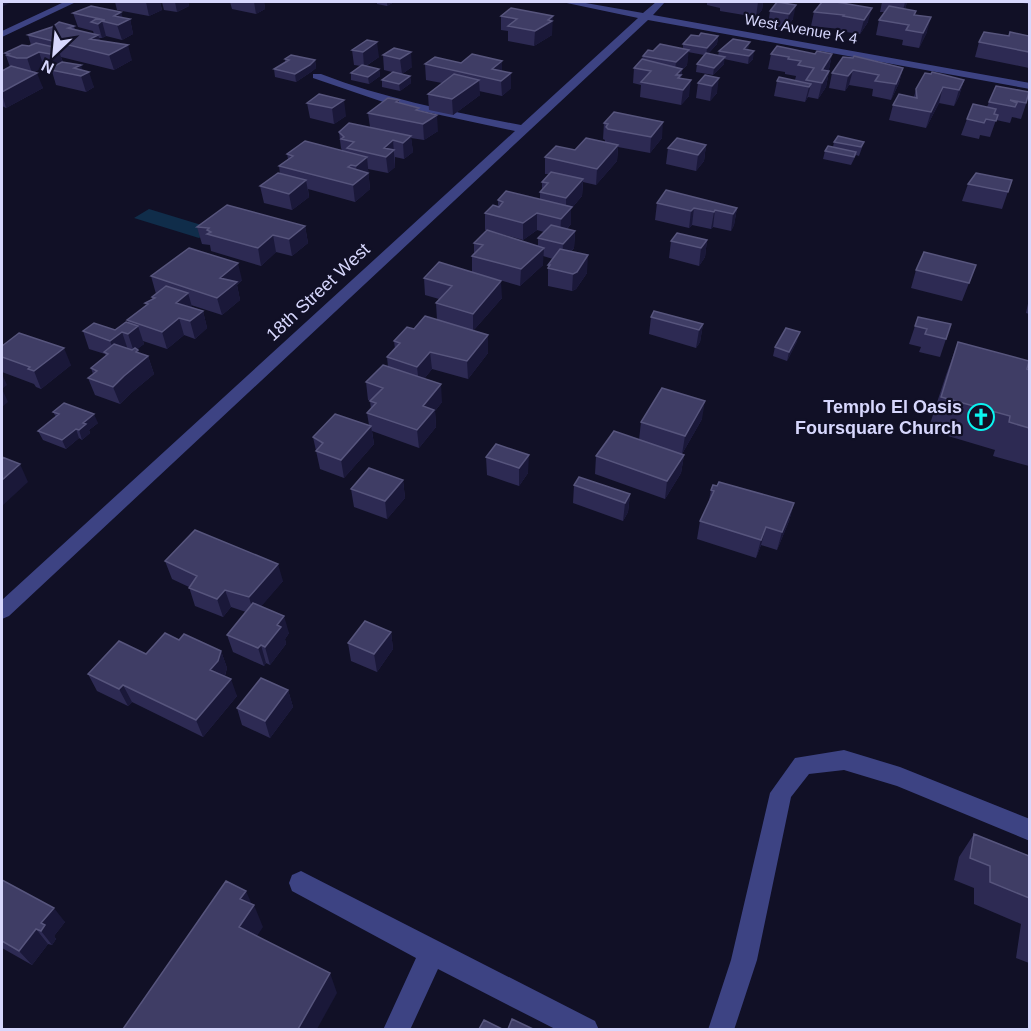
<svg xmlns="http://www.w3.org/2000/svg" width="1031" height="1031" font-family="Helvetica,sans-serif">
<rect width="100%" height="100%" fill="#111026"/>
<!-- water -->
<path fill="#102d4a" d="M149,209L208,227L217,225L199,238L134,218Z"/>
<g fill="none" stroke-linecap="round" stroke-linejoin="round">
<!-- minor -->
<path fill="#3d4383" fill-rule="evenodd" d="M64,2H76L2,37V31Z
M562,2H580L643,13L656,2H665L653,15L1030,83V89L648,20L9,616L2,619V600L515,131L389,104L313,78V74H321C386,99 453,112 521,125L638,18Z
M844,750L900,767L1030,819V841L897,786L844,770L809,774L791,797L757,960L734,1030H708L731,960L770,793L795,758Z
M301,871L595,1021L599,1030H557L438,969L410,1030H383L416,958L292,891L289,883L292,875Z"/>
</g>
<!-- wall -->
<path fill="#2d2a53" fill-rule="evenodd" d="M115,2H160L162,10L149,16L117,10Z
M162,2H188L189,6L177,12L164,10Z
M230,2H264L265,9L256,14L232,9Z
M377,2H394L387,6L377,4Z
M707,2H763L762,10L756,17L720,11V8L707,5Z
M777,2L793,19L786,28L768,25L770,11Z
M822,2L868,22L860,34L839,31L840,29L811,26L814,12Z
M882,2H907L905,9L916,11L915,15L927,32L919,48L902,45L903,40L876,35L879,20L885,12H880Z
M1016,2H1029V4Z
M511,8L552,31V35L534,46L508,41V31L501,30V16Z
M121,12L122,18L130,19L133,34L122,40L106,36L102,38H99L100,41L132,60L114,70L61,57L63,62L82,70L94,87L86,92L56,85L51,68L44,67L34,72L43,88L6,108L2,106V71L10,67L5,53L31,45L28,35L74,26L75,30L94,34L93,31L78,27L73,13Z
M699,36H718L717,44L708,54L718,56L719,51L748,50L753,59L748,64L724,59V64L713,75L696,72L697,64L704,55L688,52L687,65L682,70L681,78L689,96L681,105L640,97L641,85L633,83L634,68L642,59L643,56L653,51L683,49V44Z
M1009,36H1029V68L975,57L979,42Z
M367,40L379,57L366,66L379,69L380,76L369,84L351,80V73L361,66L354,65L352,50Z
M394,48L412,67L402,74L410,76L411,83L400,91L382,87V80L392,72L384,70L383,55Z
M771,54H832L829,69L828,71H829L826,87L818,99L808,97L805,102L774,96L777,81L795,80L796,76L785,74V72L768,69Z
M843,57L903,68L899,83L891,100L872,96L873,89L849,85L845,91L829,88L832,73Z
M285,59L315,60L316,68L311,72L296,82L275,77L274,69L285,62Z
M425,64L502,71L511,73V88L502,96L479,91L480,95L453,115L429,110L428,94L442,83L426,80Z
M705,75L717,93L710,101L696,98L698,83Z
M964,80L959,96L954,106L939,103L926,128L889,120L893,105L914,97L916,89Z
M319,94L346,116L334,124L310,118L307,103Z
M1029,95L1021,119L1012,117L1010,123L996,120L990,137L980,135L979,139L961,135L967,119L987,107L989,102Z
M399,100V103L419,111L438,131L424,140L411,138L413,152L404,159L395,157V167L388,173L368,169L370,189L355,202L308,189L309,197L292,210L264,203L260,186L280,174L279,166L288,159L287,154L342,150L341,148L339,132L370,127L368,113Z
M604,123L662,138L650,153L618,147L617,161L596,185L583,182L582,196L571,209V224L567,229L575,231L574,248L571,252L587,273L576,289L572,291L548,286V265L553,259L543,256V265L520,286L496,279L502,298L473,331L488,335V353L468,379L432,369L424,379L442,402L435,411L436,427L419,448L372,431L374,444L344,478L320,469L313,437L369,425L367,413L371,409L370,401L368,400L366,382L388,367L387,357L395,349L394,341L414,329L437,320L436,303L439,299L425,295L424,278L472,272V256L474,253V243L487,230H485V213L498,206V200L540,199V192L542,190V182L549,174H545V157L605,142V140L603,139ZM487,230L523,240L537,230L544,232L538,238V246Z
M834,142H864L859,156L856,155L851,165L823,159L825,151L833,147Z
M706,145L704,161L696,171L666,164L668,148Z
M1012,180L1002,209L962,201L968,184Z
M657,203L737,208L734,225L731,231L713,227L711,229L692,225L689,228L655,220Z
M305,226L308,243L292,256L276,252L261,266L211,251L210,245L202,244L197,227Z
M707,240L705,257L699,266L669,258L671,241Z
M976,265L962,301L911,288L916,270Z
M151,276L242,280L237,285L240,300L222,315L191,305L192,307L203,311L207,328L195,339L184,335L167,349L143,341L144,344L137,349L139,353L148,356L154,374L130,394L120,404L95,395L88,378L93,374L91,368L106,356L105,354L89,349L83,331L115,330L128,322L127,320L146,305L145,303L152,299V297L156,294Z
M1029,299V314L1026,313Z
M651,317L703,324L700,342L696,348L649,334Z
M918,317L946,339L940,357L919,352L921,347L909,344Z
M797,341L787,361L773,356L775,347Z
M958,342L1027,369H1029V368V466L993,456L995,450L928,430L946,375Z
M2,346L71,365L41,389L36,387L34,384L2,372Z
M53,412L98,423L89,430L90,433L82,440L79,438L66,449L43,440L38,431L56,417Z
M702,419L682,454L684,455L681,473L665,499L595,474L596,456L639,440L641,422Z
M496,444L528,473L519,486L487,475L486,457Z
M403,480L405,498L387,519L354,507L351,489Z
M574,485L630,494L628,512L623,521L573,503Z
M711,490L794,503L789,521L777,550L761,545L756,558L697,539L700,521L708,506Z
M165,561L283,581L261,606L289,633L285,639L286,644L270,665L266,663L264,666L233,652L227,635L246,612L231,607L223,617L195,606L189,587L172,579Z
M391,632L393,649L377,672L351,661L348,643Z
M179,640L221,651L227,668L225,676L237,696L203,737L132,702L128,706L97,691L88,674L146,654Z
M288,690L293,707L270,738L242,725L237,708Z
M974,834L1029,856V963L1016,958L1021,924L974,904V888L954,880L959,857Z
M2,880L65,922L54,936L56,939L52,945L48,944L32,965L2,948Z"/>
<!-- shaded-wall -->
<path fill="#1a1839" d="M2,2H11L2,7Z
M146,2H160L162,10L149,16Z
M175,2H188L189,6L177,12Z
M254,2H264L265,9L256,14Z
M387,2H394L387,6Z
M758,2H763L762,10L756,17Z
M905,2H907L905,10L902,15Z
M796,5L793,19L786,28L789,14Z
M872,8L868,22L860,34L864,20Z
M121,12L124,22L130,19L133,34L122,40L114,16Z
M553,16L552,35L534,46L535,31Z
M931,17L927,32L919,48L923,33Z
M102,21L106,36L102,38L98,24Z
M98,35L103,49L90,39Z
M718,36L717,44L706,56L707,48Z
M377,42L379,57L364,67L363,52Z
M750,42L748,50L744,49Z
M128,45L132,60L114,70L109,55Z
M58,48L63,63L55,69L50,54Z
M689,50L687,65L682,70L680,84L674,77L676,62Z
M754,51L753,59L748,64L749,56Z
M39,52L44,67L32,73L27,58Z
M411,52L412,67L402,74L400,59Z
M832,54L829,69L820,83L822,70Z
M725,57L724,64L713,75L714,68Z
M315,60L316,68L311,72L296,82L295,74Z
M502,61V76L492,69Z
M81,65L84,75L89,72L94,87L86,92L81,76L74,68Z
M903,68L899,83L891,100L896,84Z
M379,69L380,76L369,84L368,77Z
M853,70L849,85L845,91L848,76Z
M829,71L826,87L818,99L822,83Z
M37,73L43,88L6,108L2,94V92Z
M511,73V88L502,96L501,81Z
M410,76L411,83L400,91L399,84Z
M719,78L717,93L710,101L712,86Z
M479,80L480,95L453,115L452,99Z
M691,80L689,96L681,105L683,90Z
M964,80L959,96L954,106L959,90Z
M811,84L807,99L805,102L809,87Z
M943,87L939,103L926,128L931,112Z
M344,100L346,116L334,124L332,108Z
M437,115L438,131L424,140L423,124Z
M663,122L662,138L650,153L651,137Z
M411,136L413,152L404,159L403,143Z
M393,140L395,167L388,173L386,157L384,148Z
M618,145L617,161L596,185L597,169Z
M706,145L704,161L696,171L698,155Z
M367,157L370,189L355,202L353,185L358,181L356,166Z
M583,179L582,196L571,209V224L560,236L561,219L566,214V198Z
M306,180L309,197L292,210L289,194Z
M694,208L692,225L689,228L691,211Z
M737,208L734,225L731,231L733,214Z
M715,210L713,227L711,229L714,212Z
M537,213V230L523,240V223Z
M305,226L308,243L292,256L289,239Z
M575,231L574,248L562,261L563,244Z
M273,235L276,252L261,266L258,248Z
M707,240L705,257L699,266L701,248Z
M544,248L543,265L520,286L521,269Z
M588,255L587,273L576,289L572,291L573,274Z
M238,263L242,280L237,285L240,300L222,315L217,298L220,278Z
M501,281L502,298L473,331V314Z
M188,293L193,310L176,303Z
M203,311L207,328L195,339L190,321Z
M179,318L184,335L167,349L162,332Z
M703,324L700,342L696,348L699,330Z
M138,326L144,344L134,352L128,334Z
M122,332L128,350L117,358L110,341Z
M800,332L797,341L787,361L789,352Z
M488,335V353L468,379L467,361Z
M64,348L71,365L41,389L34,371Z
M138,350L142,361L148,356L154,374L130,394L120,404L113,387L136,352Z
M430,352L432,369L419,385L417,367Z
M2,374L7,385L2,389L8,402L2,407Z
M441,384L442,402L435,411L436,427L419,448L417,430L423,406Z
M705,401L702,419L682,454L685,436Z
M94,414L98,423L89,430L90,433L82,440L79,430L83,423Z
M371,426L374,444L344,478L341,460Z
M76,429L79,438L66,449L62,440Z
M529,455L528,473L519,486V468Z
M684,455L681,473L665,499L667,481Z
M20,464L28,482L2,506V480Z
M403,480L405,498L387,519L385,501Z
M630,494L628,512L623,521L625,503Z
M794,503L789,521L777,550L782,532Z
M766,527L761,545L756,558L761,540Z
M278,564L283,581L254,615L249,597Z
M225,590L231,607L223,617L217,599Z
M284,616L289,633L285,639L286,644L270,665L265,647L277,625Z
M391,632L393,649L377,672L374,654Z
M261,645L266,663L264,666L258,648Z
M221,651L227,668L224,678L210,670Z
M231,679L237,696L203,737L196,720Z
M123,685L132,702L128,706L119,689Z
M288,690L293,707L270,738L265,721Z
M246,891L253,907L254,905L263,927L249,948L239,927L240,899Z
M54,908L65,922L54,936L56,939L52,945L41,931V923Z
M36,929L48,944L32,965L19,951Z
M330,973L337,993L317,1029H298Z"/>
<!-- building -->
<path fill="#3f3d65" stroke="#57557d" stroke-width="1.5" d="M777,2L796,5L789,14L770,11Z
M822,2H836L872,8L864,20L843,16L844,15L814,12Z
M91,6L121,12L114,16L130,19L118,25L102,21L98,24L91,22L96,19L105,20L73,13Z
M889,6L916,11L914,15L931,17L923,33L906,30L909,25L879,20Z
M511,8L553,16L548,20L552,21L535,31L508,26L517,19L501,16Z
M59,22L74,26L68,28L98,35L90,39L128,45L109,55L28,35L52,27Z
M984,32L1009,36L1010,32L1029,36V52L979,42Z
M701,33L718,36L707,48L683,44L691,35L699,36Z
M733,39L750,42L744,49L754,51L749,56L719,51Z
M367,40L377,42L363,52L352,50Z
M36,43L58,48L50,54L39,52L27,58H17L7,55L9,54L5,53L22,45L29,46Z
M660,44L689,50L676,62L643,56L648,50L653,51Z
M777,46L815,54L817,51L832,54L822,70L829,71L822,83L806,80L814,68L798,65L801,61L788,59L789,57L771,54Z
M394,48L411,52L400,59L383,55Z
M706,53L725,57L714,68L697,64Z
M472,54L502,61L492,69L511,73L501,81L425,64L435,57L461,63Z
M291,55L315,60L310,65L295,74L274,69L289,60L285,59Z
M854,56L903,68L896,84L875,81L879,75L853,70L848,76L832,73L843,57L853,58Z
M642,59L682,69L676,75H681L678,78L691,80L683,90L641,82L651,71L634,68Z
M62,62L81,65L74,68L89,72L81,76L51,70L53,69L51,68Z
M362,65L379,69L368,77L351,73Z
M11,66L37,73L2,92V71Z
M393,72L410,76L399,84L382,80Z
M932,72L964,80L959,90L943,87L931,112L893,105L899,94L917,98L916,89L925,73L931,74Z
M454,74L479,80L452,99L428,94Z
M705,75L719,78L712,86L698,83Z
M779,77L811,84L809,87L777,81Z
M996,86L1029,92L1026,103L1010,100L1017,103L1015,107L989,102Z
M319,94L344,100L332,108L307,103Z
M388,98L399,100L396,102L419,108L416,110L437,115L423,124L368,113Z
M973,104L996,109L994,114L998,115L996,121L986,119L984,123L967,119Z
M614,112L663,122L651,137L608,129L606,127L608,124L604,123Z
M349,123L411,136L403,143L393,140L384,148L394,150L386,157L347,148L354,142L341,139L344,137L339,132Z
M838,136L864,142L861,147L834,142Z
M586,138L618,145L597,169L545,157L556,146L575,150Z
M677,138L706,145L698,155L668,148Z
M305,141L367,157L356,166L351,165L348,167L368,173L353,185L279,166L293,156L287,154Z
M828,146L856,152L854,157L825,151Z
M551,172L583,179L566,198L540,192L548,183L542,182Z
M278,173L306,180L289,194L260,186Z
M976,173L1012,180L1008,192L968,184Z
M666,190L737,208L733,214L715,210L714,212L694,208L691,211L657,203Z
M506,191L572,207L561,219L537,213L523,223L485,213L493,205L499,207L503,202L498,200Z
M227,205L305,226L289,239L273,235L258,248L207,234L211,232L207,230L209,228L197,227Z
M551,225L575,231L563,244L538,238Z
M487,230L544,248L521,269L472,256L483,245L474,243Z
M677,233L707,240L701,248L671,241Z
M189,248L238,263L220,278L237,282L217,298L151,276Z
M560,249L588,255L577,272L573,274L548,268L550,265H548Z
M924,252L976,265L969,283L916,270Z
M439,262L501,281L473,314L436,303L452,286L424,278Z
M166,286L188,293L176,303L203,311L190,321L179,318L162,332L127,320L148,304L145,303L155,298L152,297Z
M654,311L703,324L699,330L651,317Z
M425,316L488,335L467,361L430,352L417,367L387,357L400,343L394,341L407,327L414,329Z
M918,317L951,324L946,339L925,334L927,329L915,326Z
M126,322L138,326L128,334L122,332L110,341L83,331L94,323L115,330Z
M786,328L800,332L789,352L775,347Z
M19,333L64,348L34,371L28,369L30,367L2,357V346Z
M958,342L1029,361L1027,369L1029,370V428L1009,422L1010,416L941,397Z
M114,344L132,350L135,348L138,350L136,352L148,356L124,376L113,387L88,378L97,371L91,368L108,354L104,352Z
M383,365L441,384L423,406L434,410L417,430L367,413L376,403L370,401L383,388L366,382Z
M662,388L705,401L685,436L641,422Z
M64,403L94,414L83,423L86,424L79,430L76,429L62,440L38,431L59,414L53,412Z
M335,414L371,426L341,460L316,451L323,443L313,437Z
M614,431L684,455L667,481L596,456Z
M496,444L529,455L519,468L486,457Z
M2,457L20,464L2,480Z
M369,468L403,480L385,501L351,489Z
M579,477L630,494L625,503L574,485Z
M719,482L794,503L782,532L766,527L761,540L700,521L714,491L711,490L713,485L717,486Z
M195,530L278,564L249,597L225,590L217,599L189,588L197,576L165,561Z
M253,603L284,616L277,625L281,627L265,647L261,645L258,648L227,635Z
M365,621L391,632L374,654L348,643Z
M165,633L179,640L184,634L221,651L218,661L210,670L231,679L196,720L123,685L119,689L88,674L119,641L146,654Z
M261,678L288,690L265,721L237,708Z
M974,834L1029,856V898L990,882V866L970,858Z
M2,880L54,908L41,923L45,925L41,931L36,929L19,951L2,941Z
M226,881L246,891L240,899L254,905L239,927L330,973L298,1029H123Z
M512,1019L533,1029H508Z
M484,1020L502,1029H479Z"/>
<!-- icons -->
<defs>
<symbol id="church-ring" viewBox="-11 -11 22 22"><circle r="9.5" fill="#111026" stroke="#0bf5f0" stroke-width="1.5"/><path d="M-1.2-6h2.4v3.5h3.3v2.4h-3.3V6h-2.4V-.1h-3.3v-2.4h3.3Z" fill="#0bf5f0"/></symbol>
</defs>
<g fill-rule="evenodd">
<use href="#church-ring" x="966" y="402" width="30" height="30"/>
</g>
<g text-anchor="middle" stroke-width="4.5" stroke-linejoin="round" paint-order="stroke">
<!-- far-street labels -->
<g font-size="15" fill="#d7d7fd" stroke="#111026">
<text transform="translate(801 29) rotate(10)" y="5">West Avenue K 4</text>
</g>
<!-- street labels -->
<g font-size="18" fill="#d7d7fd" stroke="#111026">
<text transform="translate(318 292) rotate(-43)" y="6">18th Street West</text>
</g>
<!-- poi labels -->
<g font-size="18" font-weight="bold" fill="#d7d7fd" stroke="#111026" text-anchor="end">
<text x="962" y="413">Templo El Oasis<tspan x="962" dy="21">Foursquare Church</tspan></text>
</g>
</g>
<!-- border -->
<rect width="1031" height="1031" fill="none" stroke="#d7d7fd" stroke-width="6"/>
<!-- north arrow -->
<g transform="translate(54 54) rotate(206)" stroke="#111026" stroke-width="4.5" paint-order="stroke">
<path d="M0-4.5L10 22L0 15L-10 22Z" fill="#d7d7fd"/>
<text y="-9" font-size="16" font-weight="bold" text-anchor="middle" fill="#d7d7fd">N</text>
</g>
</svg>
